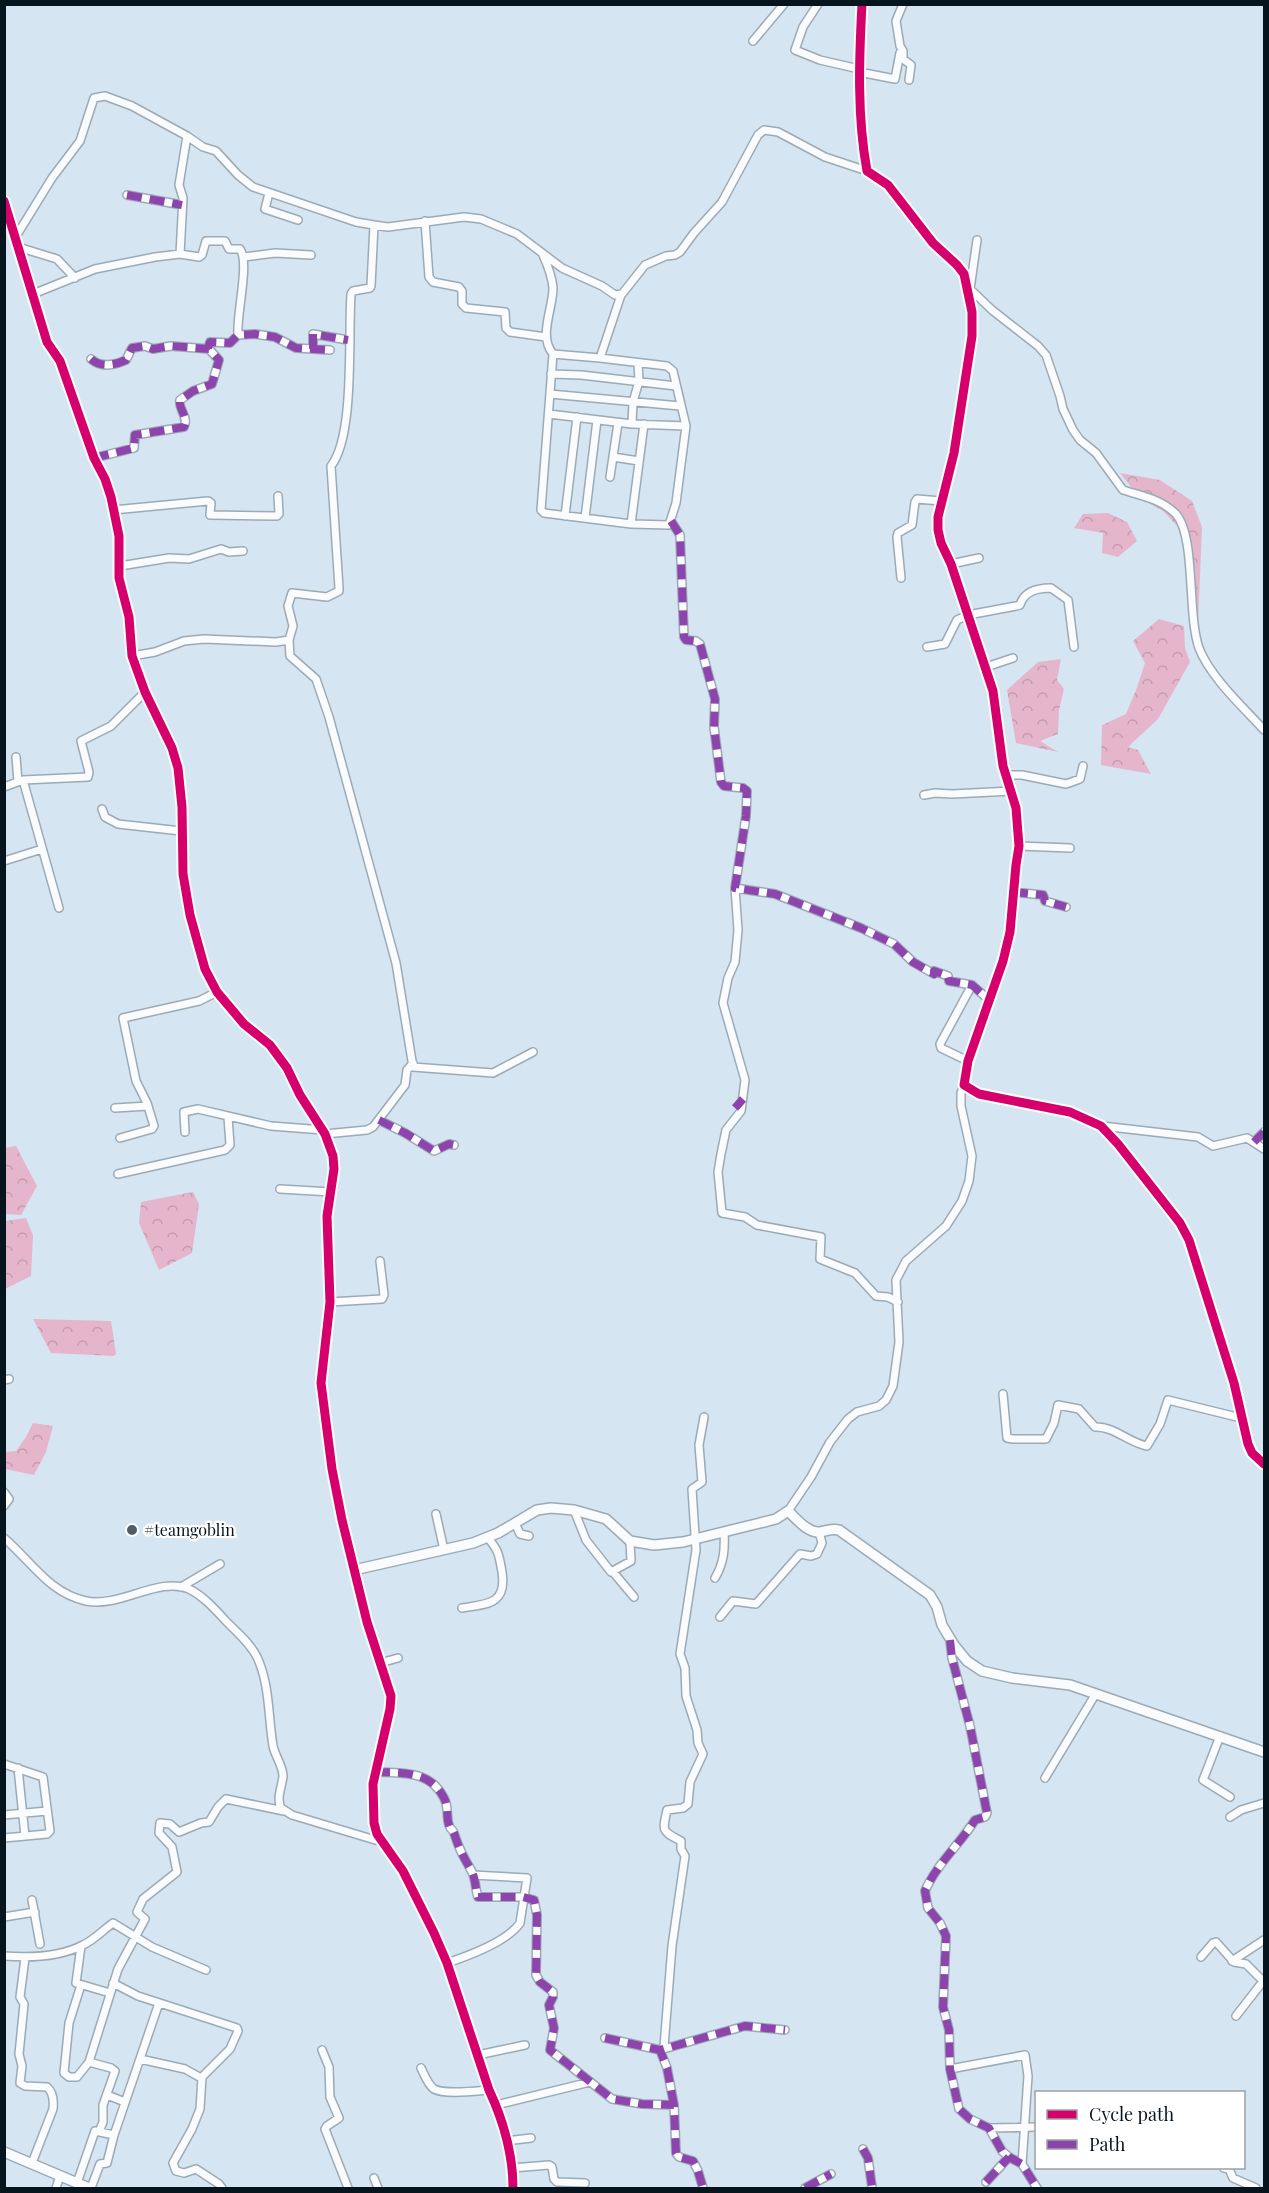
<svg xmlns="http://www.w3.org/2000/svg" width="1269" height="2193" font-family="'Playfair Display',serif">
<defs>
<pattern id="forest-crowns" width="20" height="18" patternUnits="userSpaceOnUse" patternTransform="scale(1.5)"><rect width="20" height="18" fill="#e5b6cb"/><path d="M2 6a3 3 0 1 1 6 0M12 15a3 3 0 1 1 6 0" fill="none" stroke="#c39cae"/></pattern>
</defs>
<rect width="100%" height="100%" fill="#d5e5f1"/>
<!-- forest -->
<path fill="url(#forest-crowns)" d="M1120,473L1160,480L1192,501L1202,527L1198,625L1182,531L1163,511L1140,498Z
M1108,513L1127,522L1137,541L1118,557L1102,553L1103,533L1074,528L1083,514Z
M1159,619L1184,626L1185,648L1190,662L1158,719L1128,747L1138,750L1151,774L1101,765L1102,725L1126,714L1136,690L1145,663L1133,641Z
M1061,659L1057,680L1064,689L1059,710L1058,734L1040,741L1058,752L1016,743L1007,690L1038,662Z
M16,1146L37,1186L21,1215L5,1214V1148Z
M193,1192L199,1204L192,1253L159,1270L139,1223L141,1202Z
M26,1218L33,1235L31,1276L5,1289V1221Z
M33,1319L111,1321L116,1354L114,1356L51,1353Z
M33,1423L53,1426L46,1452L34,1475L5,1469V1452L16,1451L26,1437Z"/>
<g fill="none" stroke-linecap="round" stroke-linejoin="round">
<defs>
<path id="street" d="M818,4L803,27L795,50L820,60L859,69
M862,4C859,60 857,116 867,171L888,185L933,243L957,265L964,274L972,312V336L954,453L938,517V530L941,543L951,564L993,691L1003,766L1016,808L1019,846L1016,865L1010,932L1003,961L968,1061L964,1085L979,1094L1070,1112L1101,1126L1118,1144L1180,1223L1189,1240L1234,1383L1248,1444L1252,1453L1264,1464
M903,4L896,21L900,46L903,51V59L911,65L909,80
M753,41L784,4
M859,72L895,79L900,53
M269,193L265,209L298,220
M127,195L182,205
M425,221L429,277L433,282L459,287L462,291V304L466,308L505,312L506,328L510,332L546,337
M374,225L371,286L370,288L353,291L351,294C348,336 355,436 331,466L339,588V591L327,597L292,593L288,606L293,626L289,640L290,656L316,679L329,717L396,963L413,1067L493,1073L533,1052
M15,238L52,178L80,141L94,98L105,96L132,106L187,136L203,147L216,151L238,175L253,187L356,222L374,225L388,227L464,217L481,219L517,234L562,268L602,286L615,295L622,294L645,265L666,256L675,255L680,252L694,233L722,202L758,135L764,130L778,132L825,157L867,171
M18,247L57,259L75,278
M180,254L183,198L179,185L187,136
M543,255C548,266 552,276 553,288C553,309 538,336 553,354L600,358L621,295
M244,257L275,253L311,255
M968,287L992,310L1038,346L1046,355L1060,396L1063,409L1073,430L1080,440L1096,453L1123,490C1142,496 1161,499 1176,514C1196,537 1187,614 1199,648C1210,677 1244,708 1264,730
M970,289L977,240
M33,294L95,269L155,257L180,254L199,257L202,255L206,241H225L229,249H240C250,263 236,315 238,335
M313,349V334L348,340
M553,354L541,510L544,513L631,524L669,525L676,503L686,426L673,371L667,366L600,358
M91,359C101,368 115,365 126,360L132,348L145,346L153,349L171,346L209,349
M551,374L581,375L676,386
M550,394L680,406
M549,414L632,424L686,426
M632,424L633,402L639,381L638,363
M613,457L639,461
M94,458L134,448L135,435L184,427C189,417 178,409 180,400L193,391L212,384L219,360L208,348L210,342L230,343L238,335L255,334L275,337L296,348L330,350
M610,477L618,423
M113,510L208,501L211,503L210,515L277,516L279,514L278,496
M565,516L577,417
M585,518L597,420
M671,521L680,535L684,637L686,640L696,641L700,644L715,699L714,727L721,782L724,786L743,788L747,791L746,816L735,888L738,930L735,962L728,978L723,1003L745,1080L741,1111L726,1130L721,1154L718,1172L722,1213L745,1217L757,1225L821,1237L820,1259L855,1273L876,1296L888,1297L898,1302
M631,524L644,424
M951,564L979,558
M120,566L169,558L189,559L221,549L229,552L243,551
M901,578L897,537L898,533L912,525L915,502L917,499L941,501
M927,647L945,644L957,620L968,615L1016,606L1020,605C1024,591 1037,588 1051,588L1068,600L1074,647
M132,656L155,652L184,641L204,639L276,642L289,640
M986,667L1013,658
M16,757L18,781
M1005,775H1022L1066,784L1080,779L1083,766
M23,780L59,908
M4,787L23,780L88,777L89,772L81,741L111,726L145,692
M924,795L935,793L952,794L1012,791
M102,809L105,817L118,824L181,831
M1019,846L1070,848
M4,861L42,849
M735,888L775,894L861,928L894,944L913,962L934,974V971L948,976L949,981L972,985L989,1000
M1013,892L1043,895L1045,901L1066,907
M968,1061L941,1048L940,1044L972,985
M115,1108L148,1106
M379,1120L405,1133L434,1151L449,1144L454,1145
M1102,1126L1198,1137L1213,1146L1247,1138L1264,1149
M185,1132L184,1112L198,1109L271,1126L323,1130
M325,1134L367,1130L373,1127L405,1085L407,1070L413,1063
M120,1138L152,1129L154,1126L147,1103L136,1081L123,1018L199,1001L217,992
M1254,1142L1264,1132
M118,1174L225,1150L230,1145L228,1117
M280,1189L331,1192
M330,1302L382,1299L384,1295L380,1261
M4,1380L9,1379
M1003,1394L1007,1438L1013,1439H1046L1054,1423L1058,1405L1079,1409L1095,1427C1114,1426 1129,1443 1147,1446L1160,1424L1168,1400L1241,1418
M4,1492L9,1499L4,1506
M574,1510L586,1540L611,1572L631,1561L630,1541
M788,1511L811,1477L830,1442L848,1419L857,1412L879,1406L886,1400L893,1386L899,1342L896,1280L906,1261L946,1226L962,1201L969,1181L972,1156L961,1106V1093L964,1085
M436,1514L444,1550
M515,1523L520,1534L529,1536
M4,1538C32,1562 49,1593 86,1601C120,1608 159,1576 189,1589C203,1596 214,1608 224,1619C235,1631 249,1641 257,1657C270,1685 268,1716 273,1746C275,1756 283,1766 283,1776C282,1787 276,1798 281,1808L292,1815L382,1842
M613,1572L634,1597
M715,1578C724,1563 725,1549 724,1532
M181,1587L220,1564
M462,1608C488,1604 507,1604 502,1572C499,1555 499,1551 488,1538
M720,1617L733,1601L756,1604L800,1554L811,1556L817,1554L822,1543L819,1532
M950,1640L952,1658L970,1726L987,1813L985,1817L975,1820C960,1844 936,1865 925,1891L928,1908L940,1923L946,1936L943,2007L949,2030L950,2069L959,2109L970,2119L989,2128L1002,2151L1009,2157L1022,2164L1037,2188
M380,1663L398,1658
M1220,1736L1203,1780L1230,1797
M4,1764L43,1777L50,1831L47,1834L4,1838
M18,1768L25,1836
M375,1772C402,1773 430,1770 444,1798C449,1807 446,1817 449,1825C451,1831 452,1828 454,1833C459,1849 463,1856 471,1870C476,1878 475,1889 478,1897H523L534,1900L537,1915L536,1975L540,1982L553,1992V1997L549,2005L554,2028L550,2050L612,2099L642,2104L674,2105L676,2153L679,2157L693,2161L698,2171L703,2188
M1045,1778L1095,1695
M4,1815L47,1811
M1230,1817L1241,1810L1264,1803
M32,1900L40,1944
M4,1917L35,1912
M81,1946L76,1983L110,1993
M4,1956C30,1958 60,1957 83,1945C94,1940 103,1930 113,1923L152,1947L206,1970
M1201,1957L1213,1943L1216,1942L1234,1962L1246,1964L1263,1981
M25,1958L20,1997L24,2004L19,2054L22,2066L20,2083L25,2086L47,2087C53,2092 54,2100 53,2109L32,2163
M1232,1961L1264,1940
M447,1963C468,1956 507,1942 520,1923L527,1878L473,1875
M113,1983L138,1996L237,2028L238,2031L230,2049L202,2077L200,2109L192,2129L173,2163L176,2171L184,2173L196,2169L219,2184L222,2188
M81,1985L69,2023L64,2073L69,2077H77L89,2062
M1236,2016L1264,1980
M605,2038L660,2050
M664,2047L672,1946L685,1856L681,1849V1841C662,1831 662,1832 667,1810L683,1808L688,1804L690,1782L703,1754L698,1743L697,1730L686,1696L685,1668L680,1654L696,1550L692,1489L702,1482L699,1445L704,1417
M322,2050L329,2067L330,2097L339,2118L327,2126L325,2129L348,2188
M478,2055L525,2045
M140,2059L185,2069L201,2078
M421,2068C424,2074 428,2085 434,2089C445,2095 476,2091 489,2090
M950,2069L1025,2055L1028,2076L1022,2164
M107,2095L125,2102
M496,2105L590,2082
M674,2105L667,2068L660,2050L745,2026L785,2030
M989,2128L1036,2127
M99,2132L103,2122V2105L115,2071L111,2068L89,2062L118,1969L145,1919L137,1912L143,1899L177,1872L172,1847L159,1833L160,1823L170,1824L179,1832L201,1823L209,1822L218,1807L226,1799L284,1811
M506,2141L531,2138
M863,2149L868,2158L872,2187
M512,2168L549,2165L552,2167L554,2179L557,2182L585,2183
M1224,2168L1229,2169L1233,2178L1256,2188
M374,2178L378,2188
M986,2182L1009,2157
M77,2183L95,2131L114,2135L159,2003
M56,2188L60,2176
M91,2188L100,2164L107,2163L114,2135
M805,2188L831,2174"/>
<path id="secondary" d="M4,201L47,342L60,361L94,458L105,479L111,497L119,536V578L129,617L132,656L145,692L172,748L178,768L182,807L183,874L190,915L205,969L217,992L244,1024L270,1045L287,1068L300,1095L325,1134L333,1156L334,1169L327,1216L330,1302L321,1383L332,1469L342,1520L367,1622L391,1696L390,1709L373,1784L374,1823L377,1834L403,1871L434,1933L447,1963L489,2090C503,2120 513,2155 513,2188
M354,1570L473,1543L498,1533L537,1510L551,1508L574,1510L606,1519L630,1541L654,1545L683,1542L760,1523L776,1519L788,1511C796,1518 807,1533 820,1532C827,1531 832,1528 839,1530L930,1595L937,1607L942,1625L954,1645L967,1661L982,1671L1012,1678L1070,1685L1264,1752
M4,2152L89,2188"/>
</defs>
<!-- street casing -->
<use href="#street" stroke="#9caab4" stroke-width="10"/>
<!-- secondary casing -->
<use href="#secondary" stroke="#9caab4" stroke-width="12"/>
<!-- street -->
<use href="#street" stroke="#f9fbfd" stroke-width="7"/>
<!-- secondary -->
<use href="#secondary" stroke="#f9fbfd" stroke-width="9"/>
<!-- quiet -->
<path stroke="#8e44ad" stroke-width="8" stroke-dasharray="15 8" stroke-linecap="butt" d="M127,195L182,205
M313,349V334L348,340
M91,359C101,368 115,365 126,360L132,348L145,346L153,349L171,346L209,349
M94,458L134,448L135,435L184,427C189,417 178,409 180,400L193,391L212,384L219,360L208,348L210,342L230,343L238,335L255,334L275,337L296,348L330,350
M671,521L680,535L684,637L686,640L696,641L700,644L715,699L714,727L721,782L724,786L743,788L747,791L746,816L735,888L775,894L861,928L894,944L913,962L934,974V971L948,976L949,981L972,985L989,1000
M1013,892L1043,895L1045,901L1066,907
M735,1108L743,1099
M379,1120L405,1133L434,1151L449,1144L454,1145
M1254,1142L1264,1132
M950,1640L952,1658L970,1726L987,1813L985,1817L975,1820C960,1844 936,1865 925,1891L928,1908L940,1923L946,1936L943,2007L949,2030L950,2069L959,2109L970,2119L989,2128L1002,2151L1009,2157L1022,2164L1037,2188
M375,1772C402,1773 430,1770 444,1798C449,1807 446,1817 449,1825C451,1831 452,1828 454,1833C459,1849 463,1856 471,1870C476,1878 475,1889 478,1897H523L534,1900L537,1915L536,1975L540,1982L553,1992V1997L549,2005L554,2028L550,2050L612,2099L642,2104L674,2105L676,2153L679,2157L693,2161L698,2171L703,2188
M605,2038L660,2050
M674,2105L667,2068L660,2050L745,2026L785,2030
M863,2149L868,2158L872,2187
M986,2182L1009,2157
M805,2188L831,2174"/>
<defs>
<path id="cycleway" d="M862,4C859,60 857,116 867,171L888,185L933,243L957,265L964,274L972,312V336L954,453L938,517V530L941,543L951,564L993,691L1003,766L1016,808L1019,846L1016,865L1010,932L1003,961L968,1061L964,1085L979,1094L1070,1112L1101,1126L1118,1144L1180,1223L1189,1240L1234,1383L1248,1444L1252,1453L1264,1464
M4,201L47,342L60,361L94,458L105,479L111,497L119,536V578L129,617L132,656L145,692L172,748L178,768L182,807L183,874L190,915L205,969L217,992L244,1024L270,1045L287,1068L300,1095L325,1134L333,1156L334,1169L327,1216L330,1302L321,1383L332,1469L342,1520L367,1622L391,1696L390,1709L373,1784L374,1823L377,1834L403,1871L434,1933L447,1963L489,2090C503,2120 513,2155 513,2188"/>
</defs>
<!-- cycleway casing -->
<use href="#cycleway" stroke="#fff" stroke-width="13"/>
<!-- cycleway -->
<use href="#cycleway" stroke="#d6006c" stroke-width="9"/>
</g>
<!-- markers -->
<circle fill="#4e5d68" stroke="#fff" stroke-width="2" cx="132" cy="1530" r="6"/>
<g text-anchor="middle" stroke-width="4.5" stroke-linejoin="round" paint-order="stroke">
<!-- poi labels -->
<g font-size="16" fill="#06141e" stroke="#fff" text-anchor="start">
<text x="144" y="1536">#teamgoblin</text>
</g>
</g>
<!-- border -->
<rect width="1269" height="2193" fill="none" stroke="#06141e" stroke-width="12"/>
<!-- legend -->
<rect x="1035" y="2091" width="210" height="78" fill="#ffffff" stroke="#9ba1a5" stroke-width="1.5"/>
<rect x="1047" y="2110" width="30" height="9" fill="#d6006c" stroke="#9ba1a5" stroke-width="1.5"/>
<text x="1089" y="2121" font-size="18" fill="#06141e">Cycle path</text>
<rect x="1047" y="2140" width="30" height="9" fill="#8e44ad" stroke="#9ba1a5" stroke-width="1.5"/>
<text x="1089" y="2151" font-size="18" fill="#06141e">Path</text>
</svg>
